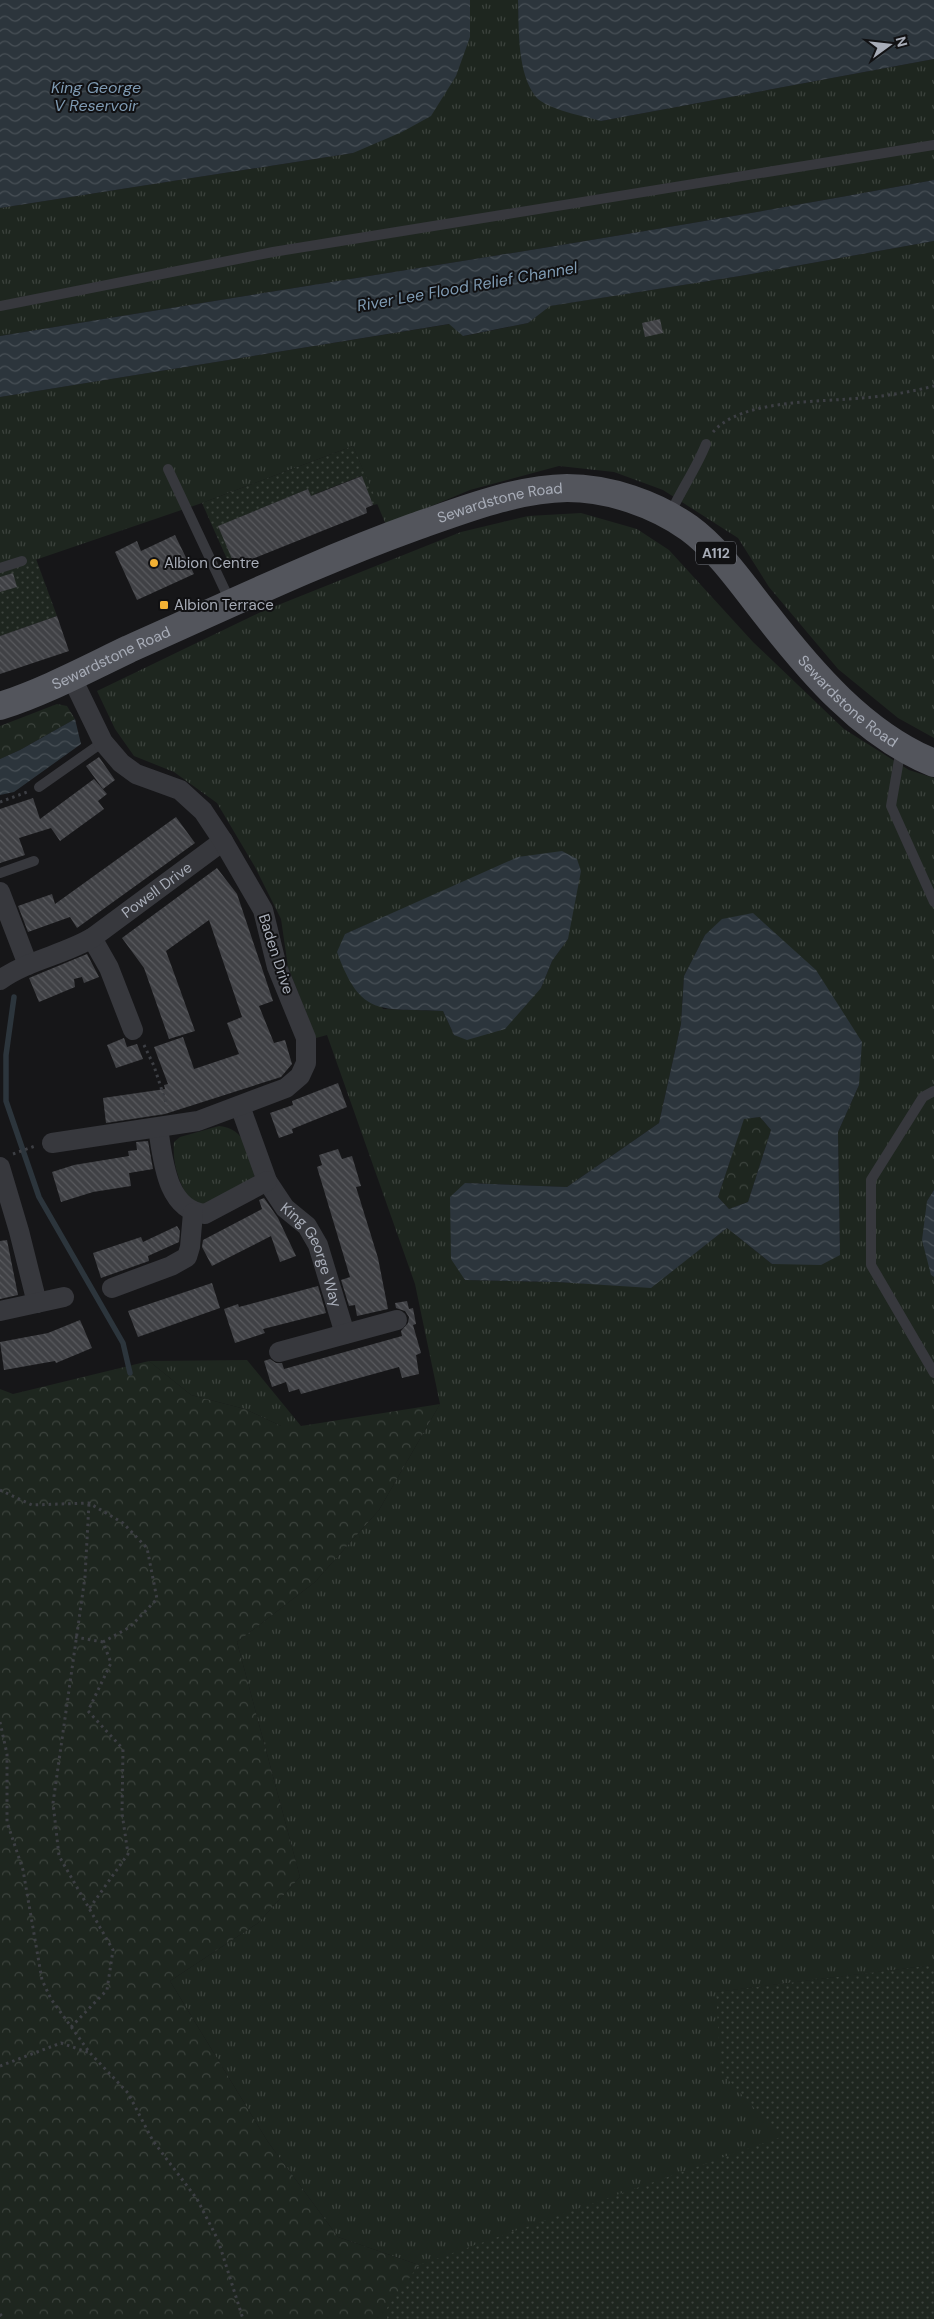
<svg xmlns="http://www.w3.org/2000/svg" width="934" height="2319" font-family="'DM Sans',sans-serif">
<defs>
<pattern id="grass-tufts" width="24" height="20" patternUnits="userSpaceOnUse" patternTransform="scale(1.25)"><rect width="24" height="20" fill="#1e261f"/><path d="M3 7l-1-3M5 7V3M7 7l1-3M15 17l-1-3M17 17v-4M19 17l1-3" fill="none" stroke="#3c433d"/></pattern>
<pattern id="forest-crowns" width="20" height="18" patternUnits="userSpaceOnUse" patternTransform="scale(1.25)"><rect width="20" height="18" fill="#1e261f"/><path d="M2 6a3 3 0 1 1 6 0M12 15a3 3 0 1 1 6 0" fill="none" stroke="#3c433d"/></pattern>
<pattern id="park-dots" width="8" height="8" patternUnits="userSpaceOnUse" patternTransform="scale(1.25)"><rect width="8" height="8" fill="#1e261f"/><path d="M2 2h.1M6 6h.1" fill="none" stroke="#3c433d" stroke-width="1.8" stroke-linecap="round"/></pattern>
<pattern id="water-waves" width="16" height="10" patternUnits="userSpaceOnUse" patternTransform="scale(1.25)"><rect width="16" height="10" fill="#2c353c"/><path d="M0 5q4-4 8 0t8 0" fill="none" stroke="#485056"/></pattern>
<pattern id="building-back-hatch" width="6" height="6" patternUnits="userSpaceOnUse" patternTransform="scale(1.25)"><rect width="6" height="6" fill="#404145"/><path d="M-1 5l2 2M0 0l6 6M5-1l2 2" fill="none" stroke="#595a5e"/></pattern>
</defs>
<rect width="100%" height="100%" fill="#161618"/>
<!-- grass -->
<path fill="url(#grass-tufts)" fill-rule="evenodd" d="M470,0H518L519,22L601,121L934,59V180C624,238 311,284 0,336V208L353,153L470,37Z
M934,241V738L898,718L838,669L769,587L738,538L663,490L614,472L559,466L470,490L386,525L353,446L202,503L0,572V397L450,324L464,336L528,323L549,306L740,276Z
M581,513L637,529L669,550L753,642L844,729L909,770L934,778V1190L927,1201L931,1275L934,1277V1965L716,1992L781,2137L934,2319L419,2265L338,2237L268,2142L170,1981L258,1923L300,1877L237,1642L315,1582L379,1510L440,1404L415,1284L327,1035L316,1038L288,967L281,919L255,867L217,803L174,772L134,756L115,729L97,691L263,611L461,532L528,516ZM428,898L568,939L552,961L541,988L454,1035L443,1011L383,1009L345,934ZM705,935L859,1085L838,1132L840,1255L772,1264L727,1228L651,1287L557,1282L464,1280L465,1183L567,1187L659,1123L681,1024L684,976Z
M219,1126C247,1129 248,1153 255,1175L250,1181L204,1206L192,1205C180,1184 172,1167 174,1142L180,1137Z
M247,1360L301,1426H281L245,1409L191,1395L149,1361Z"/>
<!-- forest -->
<path fill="url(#forest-crowns)" d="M57,704L67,706L75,719L20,750L0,759V726Z
M760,1117L771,1130L748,1202L729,1209L718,1197L744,1118Z
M149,1361L191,1395L245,1409L281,1426H301L440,1404L379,1510L315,1582L237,1642L300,1877L258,1923L170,1981L268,2142L338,2237L419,2265L781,2137L721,2072L716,1992L934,1965V2089L586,2319H0V1389L13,1394Z"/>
<!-- park -->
<path fill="url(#park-dots)" d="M353,446L378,504L373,505L361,476L315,494L326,524L323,525L308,489L219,526L235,566L231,568L202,503Z
M36,559L57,616L0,636V572Z
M934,1965V2319H387V2308L419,2265L781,2137L721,2072L716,1992Z"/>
<!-- water -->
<path fill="url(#water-waves)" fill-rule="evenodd" d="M0,0H470V37L456,76L431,116L402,132L353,153L0,208Z
M518,0H934V59L601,121C586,117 546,109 536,97C517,73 519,30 518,0Z
M934,180V241L740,276L550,306L528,323L463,336L449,324L0,397V336C311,284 624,238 934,180Z
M75,719L81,744L14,792L0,795V759L20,750Z
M562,851L577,859L581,871L568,939L552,961L541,988L505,1029L467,1040L454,1035L443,1011C380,1008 361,1018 337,952L345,934L518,857Z
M753,913L816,970L862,1042L859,1085L838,1132L840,1255L821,1265L772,1264L727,1228L651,1288L557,1282L465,1280L451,1259L450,1197L465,1183L567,1187L659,1123L681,1024L684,976L705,935L722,919ZM760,1117L771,1130L748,1202L729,1209L718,1197L744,1119Z
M934,1190V1277L931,1275L922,1240L927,1201Z"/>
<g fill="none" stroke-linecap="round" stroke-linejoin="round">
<!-- stream -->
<path stroke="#2c353c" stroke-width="5.5" d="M14,997L6,1055V1101L39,1197L123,1343L130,1373"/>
</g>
<!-- building -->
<path fill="url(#building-back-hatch)" d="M660,319L663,333L645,337L642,323Z
M362,476L373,505L366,508L367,513L235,566L218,526L308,489L311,496Z
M175,535L194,574L137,600L115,552L137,541L141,551Z
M13,573L17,587L0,592V577Z
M57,616L69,651L0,674V636Z
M99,757L115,780L103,789L86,766Z
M94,779L107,794L98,801L104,809L60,841L51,828L19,838L25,855L0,863V809L33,798L40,819Z
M176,817L195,843L77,928L70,917L28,932L18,906L52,894L55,904Z
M217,868L237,894L273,1001L259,1006L274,1043L285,1040L292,1064L281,1077L165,1114L106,1123L103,1098L165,1089L164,1085L168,1084L154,1047L183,1037L194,1069L239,1054L227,1023L242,1017L209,920L166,951L195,1031L169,1039L144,968L122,938Z
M87,954L99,977L84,983L82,977L74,979L75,987L39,1002L29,978Z
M124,1038L127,1047L137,1044L143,1059L116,1068L107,1045Z
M338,1083L347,1107L292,1129L293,1133L279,1138L270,1113L293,1105L292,1101Z
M148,1141L153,1169L129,1173L131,1186L93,1192L61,1202L52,1172L74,1165L129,1156L128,1151L137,1150L136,1142Z
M338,1149L342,1159L352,1156L361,1186L356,1187L378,1258L388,1309L357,1316L355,1305L349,1306L341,1280L350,1277L317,1167L322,1165L319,1155Z
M264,1198L278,1218L296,1256L280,1262L271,1236L212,1266L202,1247L203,1240L262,1209L259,1200Z
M177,1226L180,1231L179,1242L148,1256L149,1261L101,1278L93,1253L141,1237L143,1242Z
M7,1240L18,1295L0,1299V1241Z
M212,1283L220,1308L138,1337L128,1311Z
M318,1286L326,1313L263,1329L265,1333L235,1343L224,1309L238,1304L239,1307Z
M407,1301L409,1309L413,1308L416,1324L413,1325L421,1353L416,1355L419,1374L402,1378L399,1367L301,1394L299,1389L289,1392L286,1382L272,1387L264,1361L270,1359L276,1363H282L284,1369L402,1336L401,1331L408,1323L409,1317L405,1311L396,1308L395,1303Z
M80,1320L92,1348L56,1363L55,1361L4,1370L0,1342L48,1333Z"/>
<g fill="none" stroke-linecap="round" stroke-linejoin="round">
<!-- path -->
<path stroke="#3d3f44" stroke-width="3" stroke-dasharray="2.5 4" stroke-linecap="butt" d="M713,432C741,399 822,402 862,398C887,396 910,392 934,386
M0,802L27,792
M144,1045L154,1066L167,1106
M13,1154L35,1146
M0,1490L32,1505L89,1503L123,1523L147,1548L157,1599L130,1627L103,1642L111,1663L88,1711L123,1749L122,1813L128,1854L89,1909
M75,1637L103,1642
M0,1722L7,1754V1822L23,1870L42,1980L51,1999L90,2053L128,2093L153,2141L197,2199L218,2240L243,2319
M71,2027L107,1990L113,1950L59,1856L53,1803L85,1577L89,1503
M0,2066L61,2043L90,2053
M0,2314L4,2319"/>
<!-- service -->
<path stroke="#37383d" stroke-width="10" d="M0,306L273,252L934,145
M168,469L230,601
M670,514C681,490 696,469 706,444
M0,568L22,561
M901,748L891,806L934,902
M39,787L103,742
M0,873L34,861
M934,1091L923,1097L871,1180V1265L934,1373"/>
<!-- minor -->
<g stroke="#37383d" stroke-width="20">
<path d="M0,892L28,965"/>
<path d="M92,938L109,968L133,1030"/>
<path id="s1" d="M0,980C28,960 63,955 92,938L223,841"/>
<path id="s2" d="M240,1106L267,1181L285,1208L307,1226L318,1245L345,1334"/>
<path d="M158,1128C163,1159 166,1210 205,1214L267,1181"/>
<path d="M52,1143L198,1121L286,1088L300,1076L306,1063V1038L277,967L263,910L223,841L203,811L180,790L136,774L121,763L103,742L71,676"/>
<path d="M0,1167L19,1231L37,1303"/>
<path d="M112,1288L171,1266L187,1257L190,1247L193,1213"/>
<path d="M0,1311L64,1297"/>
<path d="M279,1352L397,1320"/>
</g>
<!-- primary -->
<path stroke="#53555c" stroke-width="28" id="s3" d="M0,706C44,692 87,669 129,649C224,607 317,562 414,527C463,510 515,489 567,488C609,488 655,504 689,528C719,550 742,584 765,613C810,671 864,735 934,763"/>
</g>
<!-- markers -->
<g fill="#f2b134" stroke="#111113" stroke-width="2">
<circle cx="154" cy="563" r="5"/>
<rect x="159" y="600" width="10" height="10" rx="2.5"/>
</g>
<g text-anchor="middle" stroke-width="4" stroke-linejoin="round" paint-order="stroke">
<!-- shield labels -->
<rect fill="#111113" stroke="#7b7e86" stroke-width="1" x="696" y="541.5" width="40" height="23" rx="4"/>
<g font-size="14" font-weight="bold" fill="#a8adb8">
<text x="716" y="558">A112</text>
</g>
<!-- street labels -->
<g font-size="15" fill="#a8adb8" stroke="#111113">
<text dy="5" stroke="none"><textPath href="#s3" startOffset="541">Sewardstone Road</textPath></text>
<text dy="5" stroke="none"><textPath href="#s3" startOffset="121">Sewardstone Road</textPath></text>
<text dy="5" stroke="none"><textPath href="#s3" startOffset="976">Sewardstone Road</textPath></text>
<text dy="5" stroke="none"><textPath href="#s1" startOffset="182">Powell Drive</textPath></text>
<text transform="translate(276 954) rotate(72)" y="5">Baden Drive</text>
<text dy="5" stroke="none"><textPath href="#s2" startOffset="168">King George Way</textPath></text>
</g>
<!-- poi labels -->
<g font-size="15" fill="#a8adb8" stroke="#111113" text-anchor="start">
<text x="164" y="568">Albion Centre</text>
<text x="174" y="610">Albion Terrace</text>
</g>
<!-- water labels -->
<g font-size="16" font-style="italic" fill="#7f9bb3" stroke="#111113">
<text x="96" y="93">King George<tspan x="96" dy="18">V Reservoir</tspan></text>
<text transform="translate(467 286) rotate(-10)" y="6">River Lee Flood Relief Channel</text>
</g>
</g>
<!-- north arrow -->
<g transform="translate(889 45) rotate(75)" stroke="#111113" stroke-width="4" paint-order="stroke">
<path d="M0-4L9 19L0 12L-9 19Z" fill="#a8adb8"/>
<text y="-8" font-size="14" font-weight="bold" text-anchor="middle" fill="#a8adb8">N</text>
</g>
</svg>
